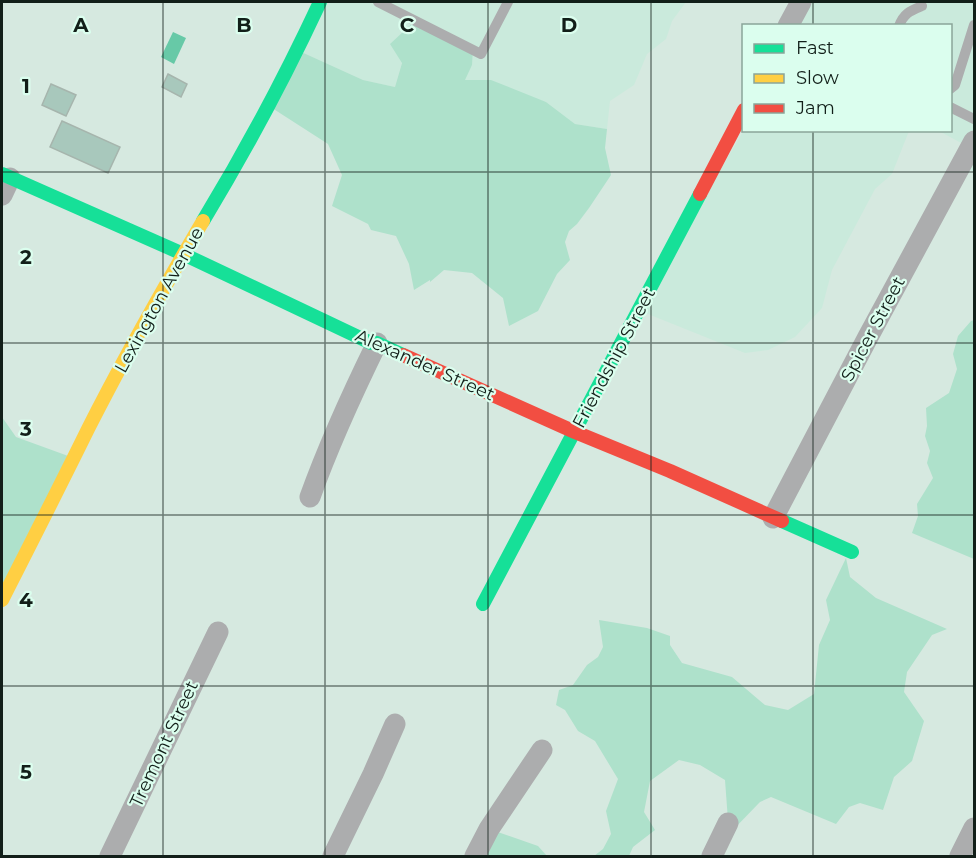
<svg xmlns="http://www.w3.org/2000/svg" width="976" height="858" font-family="Montserrat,sans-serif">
<rect width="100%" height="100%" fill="#d6e9e0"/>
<!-- built -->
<path fill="#caeadc" d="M317,2H686L672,21L666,39L647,54L634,85L610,101L607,129L575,124L546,102L464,80L472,65L402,62L395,87L363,80L297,50Z
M799,2H974V172L958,163L963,144L939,131L950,130V26H786Z
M744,130L909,131L892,174L875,189L832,270L822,308L795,337L768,350L745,353L638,310Z"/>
<!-- green -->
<path fill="#aee1cb" d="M418,18L473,47L472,65L465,80H491L546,102L575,124L607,129L605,148L611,175L589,208L577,224L569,231L565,242L570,260L557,274L538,311L509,326L503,298L472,273L444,270L430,282V280L414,290L409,264L396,236L371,230L368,224L332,206L342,175L328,144L272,108L297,50L363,80L395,87L402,63L390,44Z
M974,320V559L912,533L918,516L917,504L933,478L927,463L930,451L925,436L927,426L926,408L949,393L957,369L953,354L958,336L971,321Z
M2,417L16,437L71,457L2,599Z
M846,558L850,577L876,598L947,629L932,635L907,672L904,692L924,721L912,761L894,777L883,810L860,803L849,807L836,824L771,797L760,802L729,834L725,780L700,765L679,760L650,781L644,812L655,830L633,847L629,856H594L603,849L611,834L606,811L618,779L595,741L578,731L565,710L556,705L559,690L573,685L587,665L598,657L603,647L599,620L647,628L670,636V645L682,663L732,677L765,705L788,710L814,694L819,645L830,620L826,600Z
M489,829L538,846L547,856H474Z"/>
<!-- water -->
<path fill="#67c9a7" d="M173,32L186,38L174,64L161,57Z"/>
<!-- building -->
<path fill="#a8c8bc" stroke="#a6b5ad" stroke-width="1.5" d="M168,74L187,84L181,97L162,87Z
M51,84L76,95L66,116L42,105Z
M62,121L120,147L108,173L50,147Z"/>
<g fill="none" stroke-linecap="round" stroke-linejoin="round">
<!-- lane -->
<path stroke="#acadae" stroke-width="10" d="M378,2L481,54L508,2
M899,26C904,13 910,11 922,6
M950,89L955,85L974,25
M950,107L974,119"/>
<!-- street -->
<path stroke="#acadae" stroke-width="21" d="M788,26L801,2
M2,195L10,178
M310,497C329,444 352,394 377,343
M773,518L868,337L974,141
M110,856L218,632
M333,856L373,774L395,724
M475,856L489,829L542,750
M712,856L728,823
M960,856L974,828"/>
<!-- fast -->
<path stroke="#16e098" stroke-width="14" d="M2,174L183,254L371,343H377L403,355
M203,221C246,150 285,77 320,2
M782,521L852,552
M483,604L700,194"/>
<!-- slow -->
<path stroke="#ffcf43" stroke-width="14" d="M2,600C31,543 60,486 88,429C124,358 163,289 203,221"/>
<!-- jam -->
<path stroke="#f24e42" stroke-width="14" d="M700,194L744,110
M403,355L575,432L670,471L782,521"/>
</g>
<!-- grid -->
<path fill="none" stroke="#121f19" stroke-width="1.5" stroke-opacity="0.55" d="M163,2V856M325,2V856M488,2V856M651,2V856M813,2V26M813,130V856M2,172H974M2,343H974M2,515H974M2,686H974"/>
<g text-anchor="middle" stroke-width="4.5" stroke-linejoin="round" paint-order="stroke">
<!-- street labels -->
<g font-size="18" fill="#121f19" stroke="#dbfeee">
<text transform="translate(159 300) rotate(-61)" y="6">Lexington Avenue</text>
<text transform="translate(873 329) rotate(-62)" y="6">Spicer Street</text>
<text transform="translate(614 358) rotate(-62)" y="6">Friendship Street</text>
<text transform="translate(425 365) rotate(24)" y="6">Alexander Street</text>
<text transform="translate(164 744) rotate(-65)" y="6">Tremont Street</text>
</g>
</g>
<g font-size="20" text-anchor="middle" font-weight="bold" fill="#121f19" stroke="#dbfeee" stroke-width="4.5" stroke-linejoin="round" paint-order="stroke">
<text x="81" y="32">A</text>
<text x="244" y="32">B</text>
<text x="407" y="32">C</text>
<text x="569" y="32">D</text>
<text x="26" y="93">1</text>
<text x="26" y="264">2</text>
<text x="26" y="436">3</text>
<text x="26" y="607">4</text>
<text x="26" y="779">5</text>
</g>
<!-- border -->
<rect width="976" height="858" fill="none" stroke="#121f19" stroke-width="6"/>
<!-- legend -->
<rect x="742" y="24" width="210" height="108" fill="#dbfeee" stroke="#8ba599" stroke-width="1.5"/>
<rect x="754" y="44" width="30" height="9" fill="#16e098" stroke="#8ba599" stroke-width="1.5"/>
<text x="796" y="54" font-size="18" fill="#121f19">Fast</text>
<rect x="754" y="74" width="30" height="9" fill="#ffcf43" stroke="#8ba599" stroke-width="1.5"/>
<text x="796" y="84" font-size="18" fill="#121f19">Slow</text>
<rect x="754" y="104" width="30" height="9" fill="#f24e42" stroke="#8ba599" stroke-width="1.5"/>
<text x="796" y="114" font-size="18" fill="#121f19">Jam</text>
</svg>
